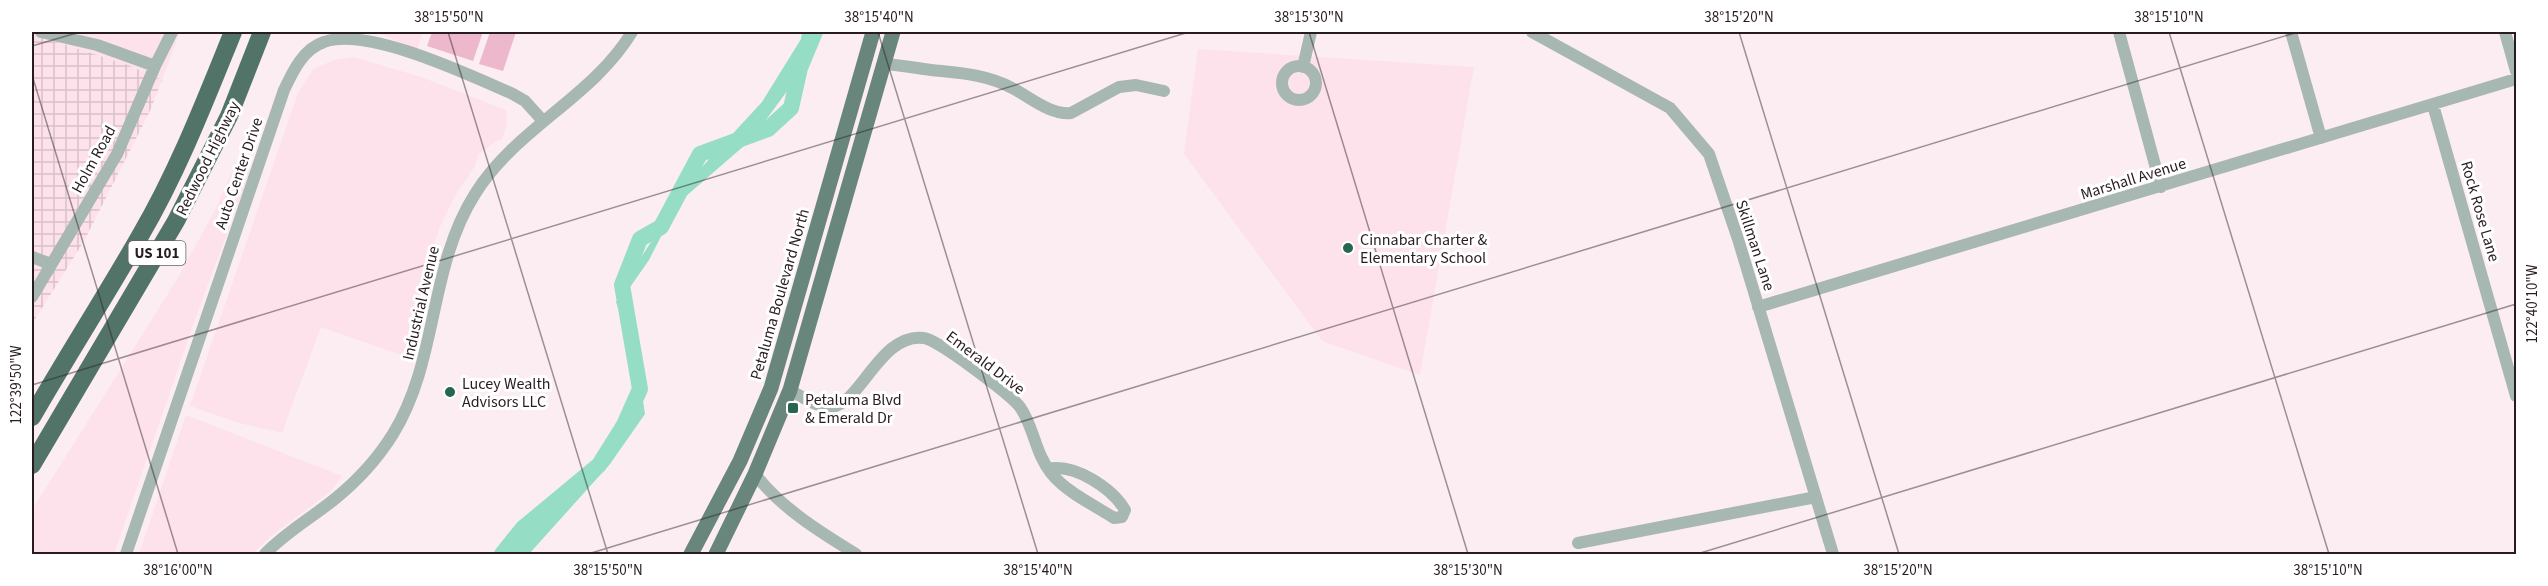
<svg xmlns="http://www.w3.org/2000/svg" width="2548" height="586" font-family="'Source Sans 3',sans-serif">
<defs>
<pattern id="industrial-grid" width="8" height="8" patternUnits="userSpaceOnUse" patternTransform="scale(1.5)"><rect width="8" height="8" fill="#fde2eb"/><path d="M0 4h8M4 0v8" fill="none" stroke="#d9c1c9"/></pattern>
</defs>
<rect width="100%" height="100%" fill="#fcedf2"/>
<!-- built -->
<path fill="#fde2eb" d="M32,32H180L162,80L128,65L32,34Z
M375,32H423L417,50Z
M1198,49L1474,67L1420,375L1322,341L1184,154Z
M353,57L421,77L506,110L507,123L502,140L496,141L478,155L475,166L455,196L440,227L430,257L424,305L416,311L404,356L321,327L282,433L239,423L190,406L298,93L313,69L334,60Z
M236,162L251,169L197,314L114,554H32V510L179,276L217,206Z
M186,415L342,476L330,492L271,536L252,554H139Z"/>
<!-- industrial -->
<path fill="url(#industrial-grid)" d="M32,34L128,65L162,80L150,111L84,241L32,324Z"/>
<!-- park -->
<path fill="#edb8cb" d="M432,32H483L473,61L427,46Z
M490,32H516L503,71L479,64Z"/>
<!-- water -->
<path fill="#95ddc5" d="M802,32H814L801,72L752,139L678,203L649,260L626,293L645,414L610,464L529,554H502L575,481L613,448L637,408L626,332L616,302L627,279L653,239L665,207L762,102L801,39Z"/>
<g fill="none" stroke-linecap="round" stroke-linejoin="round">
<!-- river -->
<path stroke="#95ddc5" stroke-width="16" d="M502,554L523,528L599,465L624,425L640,389L622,285L640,239L661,227L700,154L768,129L791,108L800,68L815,32"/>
<!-- minor -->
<path stroke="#a7b7b1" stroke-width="12" d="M41,32L97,45L155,66
M1532,32L1670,108L1709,154L1738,239L1833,554
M2119,32L2161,187
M2291,32L2321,138
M2505,32L2516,71
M885,64C900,65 915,68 931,70C959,73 986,74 1012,88C1030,97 1050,115 1071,113L1119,87L1136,85L1164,91
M1282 83a17 17 0 1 1 34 0a17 17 0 1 1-34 0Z
M1303,67L1311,32
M2433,105L2516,396
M32,257L51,264
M32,297L117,154L155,66L172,32
M1758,307L2516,79
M790,390C801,396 819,409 832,407C861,403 881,332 924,338C937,339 1011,395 1020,407C1034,427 1035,453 1051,473C1066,492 1094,505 1114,518L1122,517L1125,510C1112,488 1074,463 1048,469
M755,474C781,508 820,532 856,554
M1578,543L1816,497
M126,554L284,90C293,71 303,49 324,42C367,26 469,75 511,93L525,101L543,121
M265,554C286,532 313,517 336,498C358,480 378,458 393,434C439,359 428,268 475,194C516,128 592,98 632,32"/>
<!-- major -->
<path stroke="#68867b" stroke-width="15" d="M691,554L740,461L771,388L873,32
M716,554L755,474L790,390L893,32"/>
<!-- highway -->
<path stroke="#527468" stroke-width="18" d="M32,417C67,356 105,297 140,236C178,171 205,101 233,32
M32,465L176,221L229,116L262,32"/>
</g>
<!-- ticks -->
<path fill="none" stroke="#291c21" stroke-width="1.5" stroke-opacity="0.45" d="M448,32L608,554M878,32L1038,554M1309,32L1468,554M1739,32L1899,554M2169,32L2329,554M32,46L80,32M32,75L178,554M32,385L1189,32M588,554L2298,32M1697,554L2516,304"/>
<!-- markers -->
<g fill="#266653" stroke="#fff" stroke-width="2">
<circle cx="1348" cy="248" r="6"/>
<circle cx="450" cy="392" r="6"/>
<rect x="787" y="402" width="12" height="12" rx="3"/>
</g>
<g text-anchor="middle" stroke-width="6" stroke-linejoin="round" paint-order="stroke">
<!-- shield labels -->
<rect fill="#fff" stroke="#696064" stroke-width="1.5" x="128.5" y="241" width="57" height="24" rx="4.5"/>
<g font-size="15" font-weight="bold" fill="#291c21">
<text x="157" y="258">US 101</text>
</g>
<!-- street labels -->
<g font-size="16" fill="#291c21" stroke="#fff">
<text transform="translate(207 158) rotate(-64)" y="6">Redwood Highway</text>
<text transform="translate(93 159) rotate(-61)" y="6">Holm Road</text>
<text transform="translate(238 173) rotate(-71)" y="6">Auto Center Drive</text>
<text transform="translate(2133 178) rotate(-17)" y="6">Marshall Avenue</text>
<text transform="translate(2481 211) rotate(74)" y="6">Rock Rose Lane</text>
<text transform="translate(1756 245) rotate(72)" y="6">Skillman Lane</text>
<text transform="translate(779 294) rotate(-74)" y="6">Petaluma Boulevard North</text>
<text transform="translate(420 303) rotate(-77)" y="6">Industrial Avenue</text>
<text transform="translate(986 362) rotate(37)" y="6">Emerald Drive</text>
</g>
<!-- poi labels -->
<g font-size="16" fill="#291c21" stroke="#fff" text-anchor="start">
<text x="1360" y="245">Cinnabar Charter &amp;<tspan x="1360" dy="18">Elementary School</tspan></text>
<text x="462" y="389">Lucey Wealth<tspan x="462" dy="18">Advisors LLC</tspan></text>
<text x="805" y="405">Petaluma Blvd<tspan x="805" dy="18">&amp; Emerald Dr</tspan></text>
</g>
</g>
<!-- border -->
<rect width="2548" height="586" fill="none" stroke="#ffffff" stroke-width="66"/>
<rect x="33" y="33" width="2482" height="520" fill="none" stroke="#291c21" stroke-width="2"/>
<g font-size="15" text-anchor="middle" fill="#291c21">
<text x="449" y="22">38°15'50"N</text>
<text x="879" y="22">38°15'40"N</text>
<text x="1309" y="22">38°15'30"N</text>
<text x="1739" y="22">38°15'20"N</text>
<text x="2169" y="22">38°15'10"N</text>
<text transform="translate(2532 304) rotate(-90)" y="5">122°40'10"W</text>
<text transform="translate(16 385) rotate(-90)" y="5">122°39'50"W</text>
<text x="178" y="575">38°16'00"N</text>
<text x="608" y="575">38°15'50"N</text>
<text x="1038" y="575">38°15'40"N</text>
<text x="1468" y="575">38°15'30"N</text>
<text x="1898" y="575">38°15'20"N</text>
<text x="2328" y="575">38°15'10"N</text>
</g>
</svg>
